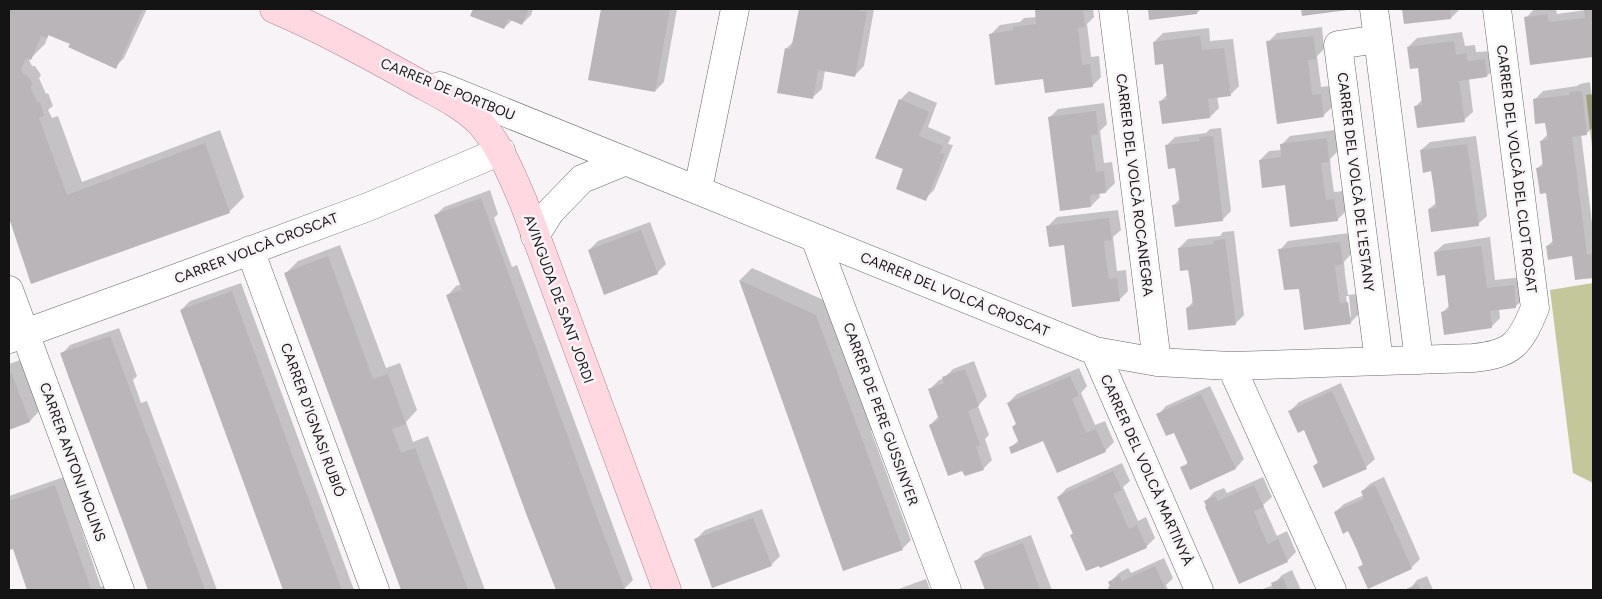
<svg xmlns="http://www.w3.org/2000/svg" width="1602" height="599" font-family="Figtree,sans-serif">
<rect width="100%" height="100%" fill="#f7f3f7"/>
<!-- green -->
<path fill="#c4c799" d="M1593,94V155L1586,95Z
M1593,283V483L1573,473L1550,290Z"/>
<!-- shadow -->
<path fill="#0003" fill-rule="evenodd" d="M9,9H147L124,58L115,67L74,39L49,34L45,44L29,60L32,66H35L41,75L39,78L46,94L48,93L53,106L48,110L52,118L58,116L82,182L220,130L244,197L229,212L32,283L9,215Z
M475,9H533L531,15L522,24L512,20L504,28L472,15Z
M602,9H677L664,82L655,91L589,79Z
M800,9H874L864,66L855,75L825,70L822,89L813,97L786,49L794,41Z
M1037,9H1093L1094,17L1087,24L1091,57L1099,56L1101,77L1092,86L1045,78L991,34L1000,25L1020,22L1024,18L1037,17Z
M1149,9H1201L1197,13L1151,19Z
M1403,9H1460L1451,18L1405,23Z
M1534,9H1556L1557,14L1593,9V56L1532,64L1526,18Z
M1322,27L1324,49L1317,56L1321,87L1330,86L1332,107L1323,116L1268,42L1277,33Z
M1209,28L1210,41L1233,39L1239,86L1230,95L1217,96L1219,108L1210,117L1160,102L1168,94L1164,63L1154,42L1163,33Z
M1462,32L1465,46L1475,45L1476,52L1494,51L1496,67L1487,76L1469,79L1473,112L1464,120L1416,106L1423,99L1419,67L1408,47L1417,38Z
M1590,82L1593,105V127L1587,133L1581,134L1593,231V277L1576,278L1573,255L1547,246L1554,240L1547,191L1538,168L1544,162L1541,141L1548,134L1546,121L1534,100L1543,91L1577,86L1580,84Z
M909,91L937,103L928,127L951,137L948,144L953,145L934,190L925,199L905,169L900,100Z
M1104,103L1107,124L1100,131L1104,163L1112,162L1115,183L1106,192L1099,193L1100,197L1091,206L1061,210L1049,118L1058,109Z
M1221,128L1231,211L1222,220L1174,205L1181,198L1176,166L1166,146L1175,137L1206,133L1210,129Z
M1335,130L1338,151L1330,159L1331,171L1334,192L1343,191L1346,211L1337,220L1286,184L1260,160L1269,151L1282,150L1281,145L1290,136Z
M1476,136L1487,216L1478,224L1429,209L1437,202L1433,170L1421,150L1430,142Z
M490,190L498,214L494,218L512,267L517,265L633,580L623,590H557L528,516L448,295L456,286L462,284L435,216L444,207Z
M1118,210L1121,230L1113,237L1117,271L1126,270L1128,291L1119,300L1048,226L1057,217Z
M650,222L666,264L657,273L589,250L598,241Z
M1234,231L1244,315L1235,324L1187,308L1194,301L1189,269L1179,248L1188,239L1220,236L1223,232Z
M1349,233L1351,254L1344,262L1345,274L1348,295L1357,294L1359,314L1350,323L1300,287L1280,250L1288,241ZM1346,296H1349L1351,317H1349Z
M1490,237L1495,280L1523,277L1524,298L1515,307L1499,309L1500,318L1491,327L1443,312L1450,305L1446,273L1435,252L1444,244Z
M340,245L386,368L400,363L417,410L406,422L413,442L428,436L485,590H402L286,273L298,261Z
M752,268L828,302L874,428L871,431L911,540L902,549L806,461L740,280Z
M241,283L354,590H285L181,310L190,301Z
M119,328L137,376L133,380L141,403L147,401L217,590H150L62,354L70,345Z
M26,358L44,406L30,421L9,429V364Z
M974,361L987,396L978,406L989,435L985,439L992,460L983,469L930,425L939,416L930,389L939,380L944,378L953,369Z
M1079,368L1087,386L1081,393L1095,425L1105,421L1114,442L1105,451L1044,440L1011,447L1019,440L1017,423L1008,403L1017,394Z
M1341,383L1375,459L1366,467L1314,466L1319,461L1304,428L1290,411L1299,402Z
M1210,386L1244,459L1236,468L1191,488L1182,468L1188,462L1174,431L1158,415L1166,406Z
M1122,463L1130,481L1123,487L1138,521L1146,517L1155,538L1146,547L1100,567L1071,535L1074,533L1058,497L1067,488Z
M64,477L101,587L106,585L107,590H28L14,547L9,549V496Z
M1263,477L1272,497L1263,505L1277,536L1287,531L1296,552L1287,561L1206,501L1214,492L1224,488L1227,493Z
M1384,477L1420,559L1411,568L1360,567L1364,563L1348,530L1335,512L1344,504L1364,495L1362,491L1371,483Z
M762,509L780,556L771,565L696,539L705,530Z
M1031,535L1052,590H986L975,562L984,553Z
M1164,558L1173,578L1166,585L1168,590H1110V582L1119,573L1128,568L1131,573Z
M1292,570L1301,590H1260L1273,585L1282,575Z
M1427,576L1433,590H1409L1417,580Z
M926,579L930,590H896Z"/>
<!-- building -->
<path fill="#b9b5b9" d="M9,9H143L116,69L68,47L70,44L48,35L47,38L41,36L31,60L26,58L21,69L23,74L26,75L30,79L33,85L30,86L37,102H40L44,116L39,118L67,195L205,143L230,213L31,284L9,218Z
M473,9H529L522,25L508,19L504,29L470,16Z
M601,9H670L655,92L588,80Z
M799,9H850L867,12L855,77L818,70L813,99L777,93L785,48L791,49Z
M1042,9H1083L1085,27L1078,28L1080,46L1082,65L1090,64L1093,87L1045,93L1043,79L995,85L989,34L1013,30V27L1036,24L1035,10Z
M1148,9H1197V14L1149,20Z
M1301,9H1348V10L1302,16Z
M1402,9H1450L1451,19L1404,24Z
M1593,9V57L1530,65L1524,17L1547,14L1549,22L1566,20L1585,18L1584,10Z
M1200,36L1202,50L1224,48L1231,96L1208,99L1210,118L1162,124L1159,101L1167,100L1163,64L1155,65L1153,42Z
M1314,36L1316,59L1308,60L1310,77L1312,95L1321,94L1324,117L1277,124L1266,41Z
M1454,41L1456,55L1467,53V61L1485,59L1487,77L1459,81L1465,122L1417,128L1414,106L1422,105L1420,86L1418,68L1410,69L1407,47Z
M1582,91L1587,135L1572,137L1587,255L1593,254V278L1575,280L1572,256L1548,260L1546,246L1553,245L1546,193L1540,194L1536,168L1543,167L1540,141L1548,140L1545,123L1535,124L1533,99L1570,95L1569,92Z
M899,99L929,112L919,136L943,146L940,153L945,154L926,201L896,189L903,169L875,158Z
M1096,111L1098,134L1091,135L1093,153L1096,172L1104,171L1106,193L1090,195L1091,207L1060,211L1048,117Z
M1213,136L1223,221L1175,227L1172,205L1180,204L1175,168L1168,169L1165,145L1200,141L1199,137Z
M1327,138L1329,162L1321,163L1323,180L1326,200L1334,199L1338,221L1290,227L1285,185L1262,188L1259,160L1281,157L1280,144Z
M1467,144L1479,226L1431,232L1428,209L1436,208L1434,190L1431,171L1423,173L1420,150Z
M481,198L597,517L625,590H556L527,516L446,295L462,290L434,215Z
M1109,218L1112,240L1104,241L1106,260L1109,279L1117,278L1120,301L1072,307L1064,245L1049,247L1046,226Z
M641,230L658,274L604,295L588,250Z
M1225,239L1236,325L1188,330L1186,308L1193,306L1191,288L1188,270L1180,271L1178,248L1214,244L1213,241Z
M1340,242L1343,264L1335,266L1337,284L1340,303L1348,302L1351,324L1304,330L1299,289L1284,290L1278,249Z
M1481,246L1487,288L1514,285L1516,308L1490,311L1492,328L1444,335L1441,312L1449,310L1445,275L1437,276L1434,252Z
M328,256L373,379L388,374L406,424L392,429L401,453L415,448L468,590H401L284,273Z
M739,280L816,315L903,550L843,571Z
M232,291L241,316L342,590H283L199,361L180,310Z
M110,336L184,532L205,590H148L69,378L60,353Z
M965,369L979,406L968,411L980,445L976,447L984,470L965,476L962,471L948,476L929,425L939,420L928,389L944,383L942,377Z
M11,372L30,422L9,430V373Z
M1070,376L1079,396L1072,399L1086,433L1096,429L1106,452L1057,473L1043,441L1011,454L1009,447L1019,443L1012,427L1016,424L1007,403Z
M1332,391L1367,469L1323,488L1313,466L1318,463L1304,430L1298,433L1288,411Z
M1201,394L1236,469L1190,490L1180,467L1188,464L1174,433L1166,436L1156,414Z
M1113,471L1122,490L1113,494L1129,529L1137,525L1147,548L1100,568L1099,566L1086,571L1070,535L1073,534L1057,497Z
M55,485L70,529L91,590H27L13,549L9,550V501Z
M1254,485L1264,507L1254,511L1260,527L1268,544L1278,539L1288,562L1239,584L1205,507L1206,506L1204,501L1215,496L1218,501Z
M1375,485L1412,569L1368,589L1358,567L1363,565L1356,548L1348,531L1343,534L1334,512L1364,499L1361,491Z
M753,518L772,566L712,588L694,539Z
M1023,543L1040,590H985L974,561Z
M1155,566L1165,588L1160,590H1109L1108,587L1110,586L1108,582L1119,576L1122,581Z
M1283,578L1288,590H1269L1273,589L1271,583Z
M1418,584L1421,590H1404Z"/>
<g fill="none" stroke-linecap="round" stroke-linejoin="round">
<defs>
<path id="minor" d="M1113,9L1157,362
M1374,9L1378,39
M440,86L1095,351L1157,362L1231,366L1473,358C1513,354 1520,344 1535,308L1497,9
M698,189L735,9
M535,236L550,212L582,179L626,161
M815,238L947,590
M250,250L375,590
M9,290L120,590
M9,339L144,290L368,207L501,151
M1095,351L1199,590
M1379,361L1338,45L1378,39L1419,360
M1231,366L1332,590"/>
<path id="major" d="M274,9C323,30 370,56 417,82C437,93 466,107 481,124C501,147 511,174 523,201L667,590"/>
</defs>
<!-- minor casing -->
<use href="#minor" stroke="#6b686b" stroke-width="29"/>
<!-- major casing -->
<use href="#major" stroke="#ad828d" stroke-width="29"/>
<!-- minor -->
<use href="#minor" stroke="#fff" stroke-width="28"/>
<!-- major -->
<use href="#major" stroke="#ffd8e1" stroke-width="28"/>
</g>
<g text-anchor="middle" stroke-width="5" stroke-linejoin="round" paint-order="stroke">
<!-- street labels -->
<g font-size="14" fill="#151415" stroke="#f7f3f7">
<text transform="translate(448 89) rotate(22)" y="5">CARRER DE PORTBOU</text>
<text transform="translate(1517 169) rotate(83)" y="5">CARRER DEL VOLCÀ DEL CLOT ROSAT</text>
<text transform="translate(1356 182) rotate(83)" y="5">CARRER DEL VOLCÀ DE L'ESTANY</text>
<text transform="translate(1135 185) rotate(83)" y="5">CARRER DEL VOLCÀ ROCANEGRA</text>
<text transform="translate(256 248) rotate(-21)" y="5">CARRER VOLCÀ CROSCAT</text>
<text transform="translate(955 294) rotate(22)" y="5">CARRER DEL VOLCÀ CROSCAT</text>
<text transform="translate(559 299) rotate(70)" y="5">AVINGUDA DE SANT JORDI</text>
<text transform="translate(881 414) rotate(70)" y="5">CARRER DE PERE GUSSINYER</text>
<text transform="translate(313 420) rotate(70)" y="5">CARRER D'IGNASI RUBIÓ</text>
<text transform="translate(73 462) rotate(70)" y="5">CARRER ANTONI MOLINS</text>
<text transform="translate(1147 470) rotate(66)" y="5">CARRER DEL VOLCÀ MARTINYÀ</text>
</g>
</g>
<!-- border -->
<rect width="1602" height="599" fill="none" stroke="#151415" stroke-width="20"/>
</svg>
